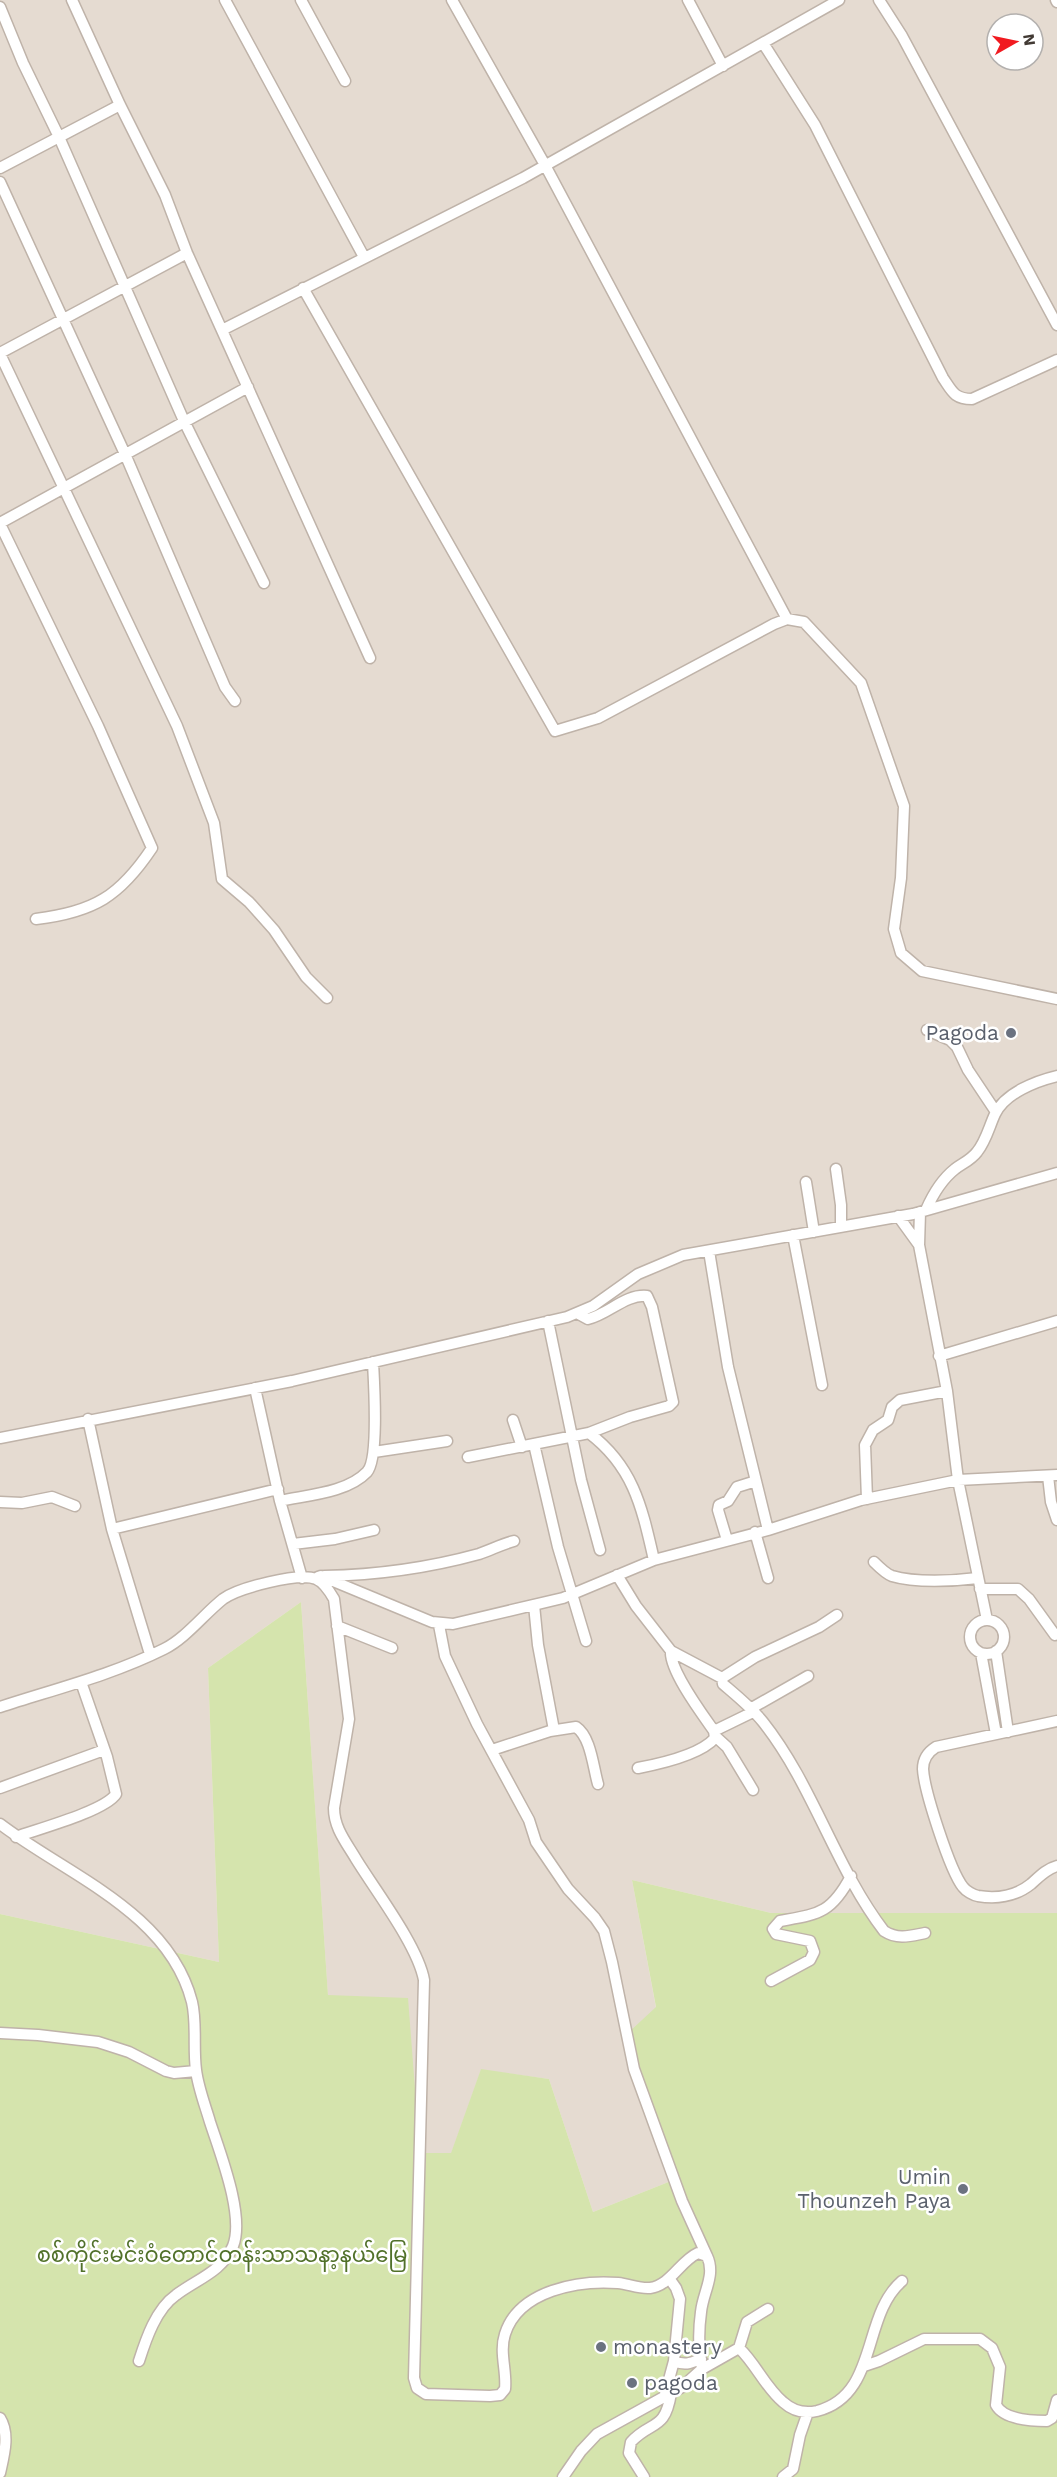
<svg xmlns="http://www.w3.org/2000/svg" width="1057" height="2477" font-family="'Work Sans','Noto Sans Myanmar',sans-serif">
<rect width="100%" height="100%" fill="#f1eae3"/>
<!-- residential -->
<path fill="#e5dbd1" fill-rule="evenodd" d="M0,0H1057V1913H771L632,1880L656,2008L671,2181L593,2212L549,2079L481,2070L451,2154L419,2153L328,1996L301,1602L208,1668L219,1962L0,1914ZM997,24H1033V60H997Z"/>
<!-- green -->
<path fill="#d5e4ad" d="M301,1602L328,1995L408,1998L420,2153H451L481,2069L549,2079L593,2212L671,2181L628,2033L656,2007L632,1880L771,1913H1057V2477H0V1914L219,1962L208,1668Z"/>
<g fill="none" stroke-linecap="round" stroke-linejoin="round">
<defs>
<path id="street" d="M72,0L120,105L165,195L187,253L370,658
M225,0L364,257
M301,0L345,81
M452,0L545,165L787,619
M688,0L723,66
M879,0L902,36L1057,325
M1056,0L1057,2
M0,7L23,63L59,137L184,421L264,583
M763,43L815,125L943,378C952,391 954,399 972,399L1057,360
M0,168L120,105
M0,182L125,454L225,687L235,701
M303,288L555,731L598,718L774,624L787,619L804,622L861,683L904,806L901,878L894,929L901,953L922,971L1057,999
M222,330L523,178L839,0
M0,353L187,253
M0,354L177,726L214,823L222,879L249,902L274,930L306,977L327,998
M0,523L248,387
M0,524L98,726L152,848C120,896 94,912 36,919
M927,1030L950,1040L957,1047L968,1070L996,1112
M836,1169L841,1205V1227
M806,1182L814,1232
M926,1210C933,1194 941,1180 955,1169C963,1163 971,1160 977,1152C986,1141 989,1127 995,1114C1005,1093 1036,1081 1057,1076
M920,1212L919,1245L947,1391L958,1480L987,1620
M898,1216L919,1245
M793,1235L822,1385
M709,1251L728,1367L768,1530
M548,1321L581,1480L600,1550
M939,1356L1057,1321
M255,1388L280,1501L302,1578
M88,1419L112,1529L150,1654
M513,1420L522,1447
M589,1433C634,1467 642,1508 654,1560
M0,1438L292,1381L567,1317L593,1306L638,1274L683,1255L913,1214L1057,1173
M534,1444L558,1547L586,1641
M374,1452L447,1441
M468,1457L589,1433L630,1417L669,1406L673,1402L652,1307L647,1296C625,1294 609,1314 588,1319L577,1313
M1048,1476L1051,1502L1057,1520
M867,1499L865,1445L873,1430L888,1420L892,1407L900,1400L947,1391
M280,1501C307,1495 347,1493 367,1472C379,1459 374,1382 373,1362
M0,1502L22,1503L52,1497L75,1506
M112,1529L278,1489
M755,1532L768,1578
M727,1540L718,1510L719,1505L728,1501L737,1487L756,1481
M293,1544L335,1539L374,1530
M874,1562C879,1567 886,1574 892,1576C915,1583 954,1581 978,1578
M617,1575L636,1606L671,1651L722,1678L723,1684C737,1696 752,1708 763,1722C813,1785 835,1867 884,1931C898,1940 910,1936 925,1933
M324,1576C377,1575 428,1568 479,1554C491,1550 502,1544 514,1541
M318,1577L321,1576L432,1622L453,1624L563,1598L654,1560L768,1530L861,1500L958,1480L1057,1475
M980,1589H1018L1029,1599L1055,1635
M534,1605L538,1645L554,1730
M970 1637a17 17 0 1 1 34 0a17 17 0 1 1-34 0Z
M439,1625L445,1656L477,1724L529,1820L536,1842L568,1889L595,1918L604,1931L612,1962L634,2069L682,2201L707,2256
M337,1626L392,1648
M996,1651L1008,1732
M981,1653L996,1734
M722,1678L755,1657L819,1627L837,1615
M0,1707C55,1689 112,1675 164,1649C186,1638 204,1614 223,1599C238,1588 299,1572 316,1579C324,1582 330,1592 334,1599L349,1719L334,1808C334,1828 346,1842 356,1859C375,1890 418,1946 424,1980L414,2378L417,2388L426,2394L490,2396L500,2395L505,2389C507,2371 499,2352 505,2334C519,2290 579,2280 618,2283C629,2284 639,2289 650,2288C671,2285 680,2261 698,2253L707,2256C716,2275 703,2292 701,2312C698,2334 699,2347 702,2369L682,2387L597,2434L581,2451L563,2477
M750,1709L808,1676
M1057,1721L936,1747C928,1752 923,1759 923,1769C924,1790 950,1871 963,1887C966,1891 973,1895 978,1896C997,1899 1016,1896 1031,1884C1039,1877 1046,1869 1057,1866
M714,1731L753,1712
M715,1736L727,1747L753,1790
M492,1750L550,1731L576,1727C591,1737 593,1767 598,1784
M638,1768C659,1764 700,1755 715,1738L714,1731C702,1714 669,1670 671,1651
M0,1788L104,1750
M0,1824C67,1875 169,1912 192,2002C197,2023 193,2048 196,2070C198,2087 205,2105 210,2122C220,2153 245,2216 233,2246C222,2272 197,2279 176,2295C156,2309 146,2339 139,2361
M16,1837C38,1829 105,1811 116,1794L107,1757L81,1682
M771,1981L810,1960L814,1952L810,1941L776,1934L773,1929L780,1921C818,1914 831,1914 851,1876
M0,2033L38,2035L98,2042L129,2052L166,2071L174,2073L196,2071
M739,2348L747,2322L768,2309
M674,2361C685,2366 691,2363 701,2359
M864,2366L879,2361L924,2339H980L992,2348L1000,2367L996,2405C1004,2420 1032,2421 1047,2421L1052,2418L1057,2400
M702,2369L739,2348C756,2364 765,2387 783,2402C793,2411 804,2414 817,2411C879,2395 861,2316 902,2281
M664,2398L674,2361L680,2299L676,2288L669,2278
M0,2418C10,2434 4,2455 0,2473
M644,2477L629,2453L631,2442C651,2420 665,2432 671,2393
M783,2477L793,2469L800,2435L808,2412"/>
</defs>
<!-- street casing -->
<use href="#street" stroke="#bfb3a9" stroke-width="13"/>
<!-- street -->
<use href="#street" stroke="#fff" stroke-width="10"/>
</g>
<!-- markers -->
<g fill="#6b7280" stroke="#fff" stroke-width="2">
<circle cx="1011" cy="1033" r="6"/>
<circle cx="963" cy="2189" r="6"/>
<circle cx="601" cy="2347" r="6"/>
<circle cx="632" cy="2383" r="6"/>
</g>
<g text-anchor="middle" stroke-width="5" stroke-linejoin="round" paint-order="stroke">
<!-- worship labels -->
<g font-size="21" fill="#5b616d" stroke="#fff" text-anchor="end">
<text x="999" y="1040">Pagoda</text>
<text x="951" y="2184">Umin<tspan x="951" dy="24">Thounzeh Paya</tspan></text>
<text x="613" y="2354" text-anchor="start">monastery</text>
<text x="644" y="2390" text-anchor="start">pagoda</text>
</g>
<!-- park labels -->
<g font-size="21" fill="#51712a" stroke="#fff">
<text x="222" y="2262">စစ်ကိုင်းမင်းဝံတောင်တန်းသာသနာ့နယ်မြေ</text>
</g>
</g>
<!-- north arrow -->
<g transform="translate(1015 42) rotate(81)"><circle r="28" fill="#ffffff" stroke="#b3b0ae" stroke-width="1.5"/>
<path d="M0-4.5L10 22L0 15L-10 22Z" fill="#f11a20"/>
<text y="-9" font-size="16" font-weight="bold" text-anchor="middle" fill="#423a34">N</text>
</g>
</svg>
